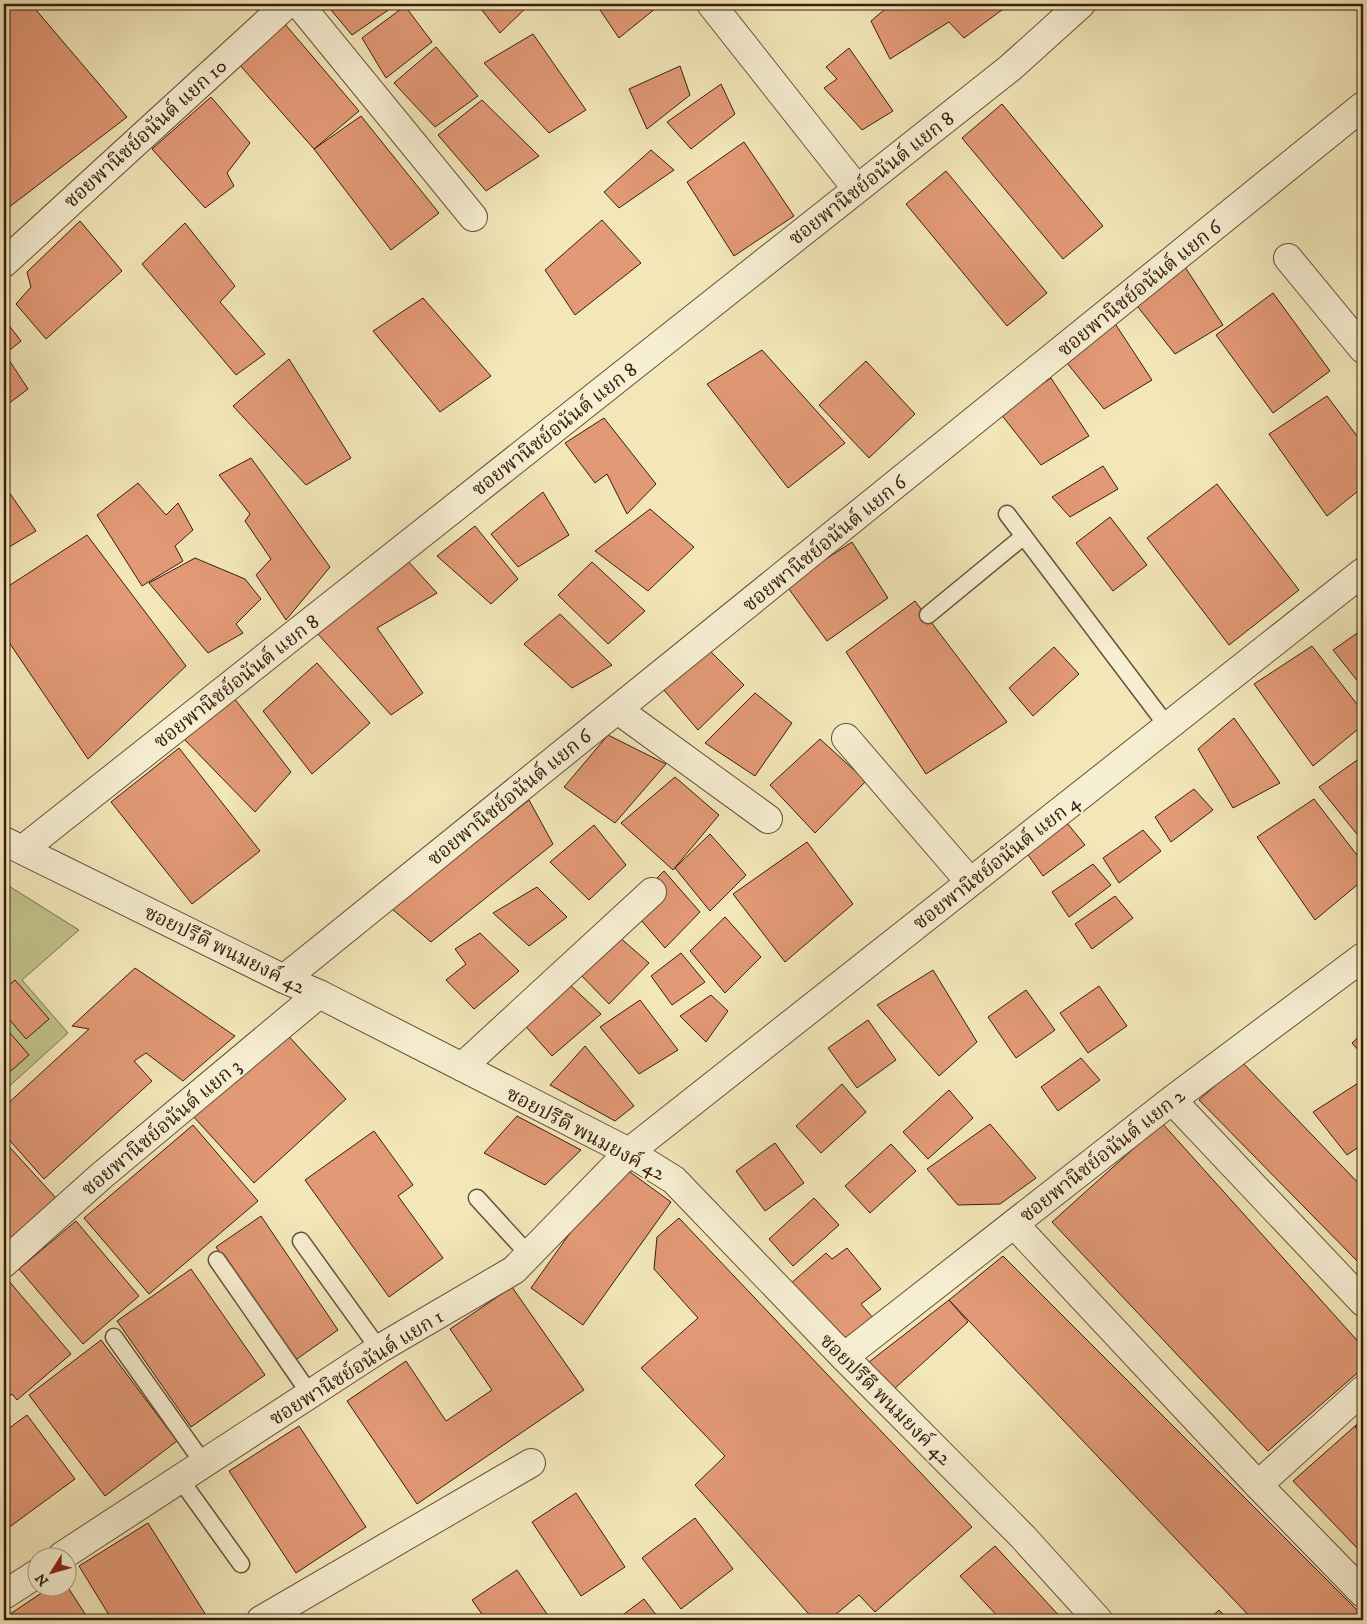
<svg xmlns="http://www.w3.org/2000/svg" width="1367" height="1624" font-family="'IM FELL DW Pica','Noto Serif Thai',serif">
<rect width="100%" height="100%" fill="#f3e7ba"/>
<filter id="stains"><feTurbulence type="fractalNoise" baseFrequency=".004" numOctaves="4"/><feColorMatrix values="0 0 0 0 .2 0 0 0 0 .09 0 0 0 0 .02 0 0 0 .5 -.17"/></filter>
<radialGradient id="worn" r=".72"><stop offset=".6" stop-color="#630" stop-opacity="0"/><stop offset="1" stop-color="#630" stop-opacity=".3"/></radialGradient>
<!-- green -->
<path fill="#c2c38b" stroke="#7e704c" d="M4,883L79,930L22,980L68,1033L4,1091Z"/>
<!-- building -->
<path fill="#e29976" stroke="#391e0d" d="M4,4H31L127,117L4,211Z
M326,4H397L352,35Z
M477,4H530L500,33Z
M596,4H661L619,38Z
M891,4H1010L964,38L949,22L890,59L871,21Z
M405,6L432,42L386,78L362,38Z
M284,23L359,111L314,149L238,63Z
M533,34L586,110L549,133L484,63Z
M436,47L478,96L435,127L394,83Z
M849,48L893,111L862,130L824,88L837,79L826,67Z
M680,66L690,95L647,129L629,89Z
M721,84L735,114L691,149L667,122Z
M211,97L250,143L227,173L234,186L205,208L152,149Z
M482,100L539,156L486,191L438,135Z
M1002,104L1103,226L1063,259L962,138Z
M361,116L439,213L391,250L314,149Z
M744,142L794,216L734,256L687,182Z
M651,150L674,170L619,208L604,192Z
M946,171L1047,293L1007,326L906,204Z
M602,220L641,263L575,315L545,270Z
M80,221L122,271L46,339L16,304L31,287L27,272Z
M185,223L235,286L220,302L265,354L236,375L142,264Z
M1185,267L1223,325L1175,354L1134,302Z
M1273,293L1330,371L1273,413L1216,335Z
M423,298L491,376L440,412L373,331Z
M4,319L21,341L5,354L28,389L4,407Z
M1114,322L1152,380L1104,409L1063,358Z
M762,350L845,443L788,488L707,384Z
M289,359L351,458L306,485L233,406Z
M866,361L915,414L869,458L819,405Z
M1051,378L1089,436L1041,465L1000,413Z
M1327,396L1363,444V487L1327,516L1269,434Z
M604,418L656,484L627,514L607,474L595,483L565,443Z
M251,458L330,567L286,620L256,575L271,559L245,521L250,514L219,475Z
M1103,466L1118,489L1070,517L1052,497Z
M138,483L166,515L178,503L193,530L175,546L183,561L142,586L97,515Z
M1217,484L1299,590L1229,645L1147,538Z
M4,485L36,531L4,550Z
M543,492L569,535L518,567L491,534Z
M650,509L694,547L648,591L595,551Z
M1110,517L1147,565L1113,591L1076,543Z
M475,526L518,579L491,604L437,556Z
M87,535L186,666L88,759L4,635V589Z
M852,542L888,598L827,641L786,585Z
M195,558L245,579L261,599L236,624L243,633L208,653L149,583Z
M406,559L437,593L377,628L423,693L391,715L317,633Z
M592,562L645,611L608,644L558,595Z
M915,601L1007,722L926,774L846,652Z
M560,614L612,665L572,688L524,644Z
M1363,629V688L1333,650Z
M1312,646L1363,712V725L1313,766L1254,684Z
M1054,647L1079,674L1033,716L1009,688Z
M709,650L744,685L698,730L663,689Z
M317,663L370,723L312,774L263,711Z
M755,693L792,723L755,776L705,743Z
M234,698L291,772L255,812L182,737Z
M1234,718L1280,783L1233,808L1198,749Z
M608,735L666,764L615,823L564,787Z
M820,739L866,781L815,833L770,785Z
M179,748L260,851L192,904L111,802Z
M1363,756V836L1360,838L1319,787Z
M675,777L719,815L673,870L621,823Z
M1194,789L1213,810L1171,842L1155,817Z
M1314,799L1363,863V880L1315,920L1257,837Z
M529,800L553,844L431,942L392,909Z
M1067,823L1085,845L1043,876L1026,852Z
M594,825L626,865L589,900L550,862Z
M1143,830L1161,851L1119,883L1103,858Z
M710,834L746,875L710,911L675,868Z
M807,842L853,904L785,962L733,894Z
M1093,864L1111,885L1069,917L1052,892Z
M664,871L700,912L665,948L629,906Z
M537,887L567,917L529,946L493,913Z
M1115,896L1133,918L1092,949L1075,924Z
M725,917L761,957L725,993L690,951Z
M480,933L519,971L474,1009L446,980L466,964L455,949Z
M618,936L649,963L609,1004L579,973Z
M681,953L705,982L672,1005L651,976Z
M135,968L235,1036L183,1081L146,1053L134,1061L152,1081L44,1179L4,1134V1107L89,1029L72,1026Z
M933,970L977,1042L939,1076L877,1005Z
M15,980L49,1019L26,1039L4,1013V990Z
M567,982L601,1014L552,1056L520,1020Z
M1099,986L1127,1026L1088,1053L1060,1013Z
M1026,990L1055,1030L1016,1058L988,1017Z
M711,995L728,1011L706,1042L680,1016Z
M640,1000L678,1050L639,1074L600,1027Z
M868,1020L896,1060L857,1088L828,1048Z
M4,1026L29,1055L4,1077Z
M284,1031L346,1099L254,1183L192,1115Z
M1363,1033V1056L1352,1043Z
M585,1046L634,1106L615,1121L550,1085Z
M1081,1058L1100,1080L1058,1111L1041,1087Z
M1242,1062L1363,1188V1267L1199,1100Z
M1363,1080V1144L1347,1155L1313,1112Z
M842,1084L866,1112L821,1153L796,1126Z
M949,1090L973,1118L928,1159L903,1132Z
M517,1116L581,1150L545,1185L484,1153Z
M1162,1123L1363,1347V1368L1268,1451L1052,1222Z
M990,1124L1036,1178L1000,1204L958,1205L927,1169Z
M193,1125L258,1201L149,1294L84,1218Z
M374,1131L413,1185L398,1196L443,1258L389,1297L305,1180Z
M4,1141L56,1198L4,1245Z
M775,1143L804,1183L765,1211L736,1171Z
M891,1144L916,1171L870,1213L845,1186Z
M619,1164L671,1202L583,1325L531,1288Z
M814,1198L839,1225L793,1266L769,1239Z
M261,1216L338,1330L294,1361L216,1247Z
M679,1218L972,1527L875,1612L859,1595L829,1620H814L695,1485L725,1456L641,1368L698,1318L654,1269L657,1237Z
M76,1221L139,1296L83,1344L19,1269Z
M847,1248L881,1289L861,1304L873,1318L849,1338H840L790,1284L826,1253L832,1259Z
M1003,1256L1363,1616V1620H1253L949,1300Z
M191,1269L265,1375L191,1427L117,1321Z
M8,1280L71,1354L17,1400L12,1394L4,1401V1283Z
M512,1287L584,1390L417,1504L347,1401L406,1361L446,1421L492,1390L450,1329Z
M949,1300L968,1322L894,1389L869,1362Z
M101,1340L177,1441L105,1496L29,1395Z
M27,1415L75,1479L4,1531V1432Z
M1363,1418V1436L1355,1426Z
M299,1426L366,1527L296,1573L229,1471Z
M1355,1426L1363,1436V1541L1357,1548L1293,1481Z
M576,1493L625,1567L581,1596L532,1522Z
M695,1518L733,1569L681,1609L642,1558Z
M148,1523L209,1620H112L79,1566Z
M995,1546L1063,1620H1001L960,1576Z
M517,1570L551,1620H486L472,1600Z
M52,1586H67L89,1620H4V1618Z
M644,1599L660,1620H616Z
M1219,1610L1229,1620H1208Z"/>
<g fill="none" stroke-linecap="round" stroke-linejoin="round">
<defs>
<path id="service" d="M1007,514L1168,727
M928,615L1024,536
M477,1198L529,1255
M301,1241L379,1349
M217,1260L310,1394
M114,1337L204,1464
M180,1479L241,1564"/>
<path id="minor" d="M299,4L473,217
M711,4L857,189
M1288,258L1363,349
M4,263L287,4
M618,710L768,819
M846,738L970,882
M4,841L284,979L319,994L629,1152L674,1180L844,1357L1023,1537L1098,1620
M22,850L1010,68L1081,4
M284,979L1363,106
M462,1067L652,892
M1172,1100L1363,1302
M1014,1224L1258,1485L1363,1593
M4,1263L100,1177L319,994
M844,1357L1172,1100L1363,957
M1258,1485L1363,1390
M62,1556L379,1349L514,1270L629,1152L1363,572
M4,1595L38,1573
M261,1620L531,1463"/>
</defs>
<!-- service casing -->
<use href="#service" stroke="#685038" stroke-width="19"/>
<!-- minor casing -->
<use href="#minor" stroke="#685038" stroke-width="30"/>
<!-- service -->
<use href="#service" stroke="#f7efd2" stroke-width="16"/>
<!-- minor -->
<use href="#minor" stroke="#f7efd2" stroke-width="28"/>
</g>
<g text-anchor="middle" stroke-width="4" stroke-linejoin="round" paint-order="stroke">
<!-- street labels -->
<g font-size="20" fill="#391e0d" stroke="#f7efd2">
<text transform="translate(145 133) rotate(-42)" y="7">ซอยพานิชย์อนันต์ แยก 10</text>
<text transform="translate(871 178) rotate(-38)" y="7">ซอยพานิชย์อนันต์ แยก 8</text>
<text transform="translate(1139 288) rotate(-39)" y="7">ซอยพานิชย์อนันต์ แยก 6</text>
<text transform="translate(554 429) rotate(-38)" y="7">ซอยพานิชย์อนันต์ แยก 8</text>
<text transform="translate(824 543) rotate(-39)" y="7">ซอยพานิชย์อนันต์ แยก 6</text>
<text transform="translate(236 681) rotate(-38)" y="7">ซอยพานิชย์อนันต์ แยก 8</text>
<text transform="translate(509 797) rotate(-39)" y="7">ซอยพานิชย์อนันต์ แยก 6</text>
<text transform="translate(996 862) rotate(-38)" y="7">ซอยพานิชย์อนันต์ แยก 4</text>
<text transform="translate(225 949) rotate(26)" y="7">ซอยปรีดี พนมยงค์ 42</text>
<text transform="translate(161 1127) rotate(-40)" y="7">ซอยพานิชย์อนันต์ แยก 3</text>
<text transform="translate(586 1133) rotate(28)" y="7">ซอยปรีดี พนมยงค์ 42</text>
<text transform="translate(1102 1155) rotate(-38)" y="7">ซอยพานิชย์อนันต์ แยก 2</text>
<text transform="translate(356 1367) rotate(-32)" y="7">ซอยพานิชย์อนันต์ แยก 1</text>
<text transform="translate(886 1399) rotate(45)" y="7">ซอยปรีดี พนมยงค์ 42</text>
</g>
</g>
<!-- margin -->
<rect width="1367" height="1624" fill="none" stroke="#f3e7ba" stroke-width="20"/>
<rect x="5" y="5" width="1357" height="1614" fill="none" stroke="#391e0d" stroke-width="2.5"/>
<rect x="10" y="10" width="1347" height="1604" fill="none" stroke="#391e0d"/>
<!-- north arrow -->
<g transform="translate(52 1572) rotate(233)"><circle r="24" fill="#f7efd2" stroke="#ab9b83"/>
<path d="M0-4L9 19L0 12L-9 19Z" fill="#8f2418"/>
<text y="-8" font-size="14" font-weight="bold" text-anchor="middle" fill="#391e0d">N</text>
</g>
<rect width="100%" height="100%" filter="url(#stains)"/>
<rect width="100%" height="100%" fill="url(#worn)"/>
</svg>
